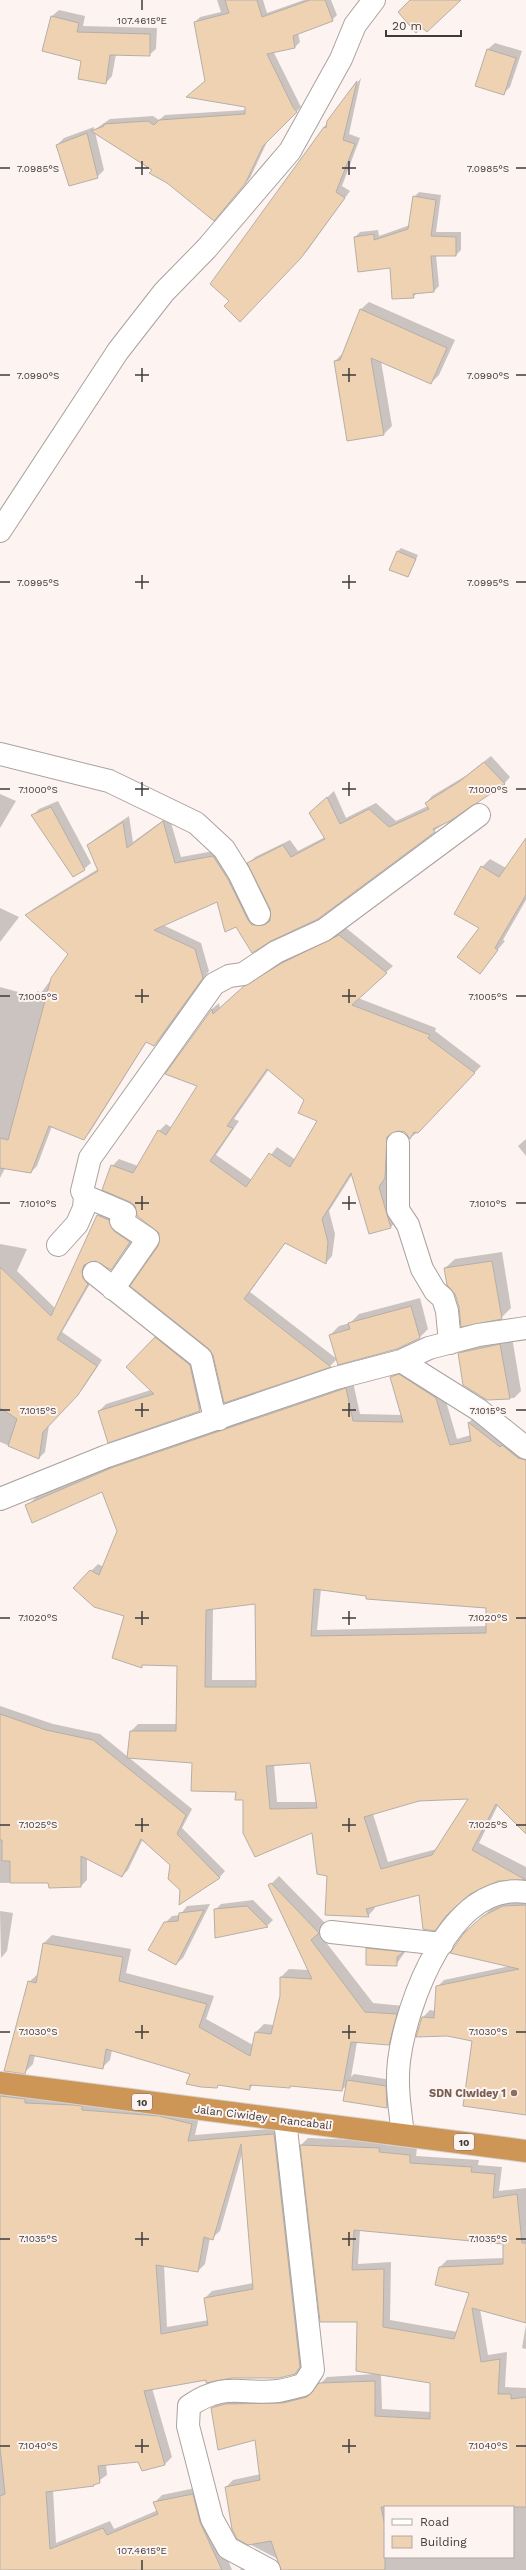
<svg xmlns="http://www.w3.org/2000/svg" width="526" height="2570" font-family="'Work Sans',sans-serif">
<rect width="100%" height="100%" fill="#fdf4f1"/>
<!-- shadow -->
<path fill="#0003" fill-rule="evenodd" d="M217,0H263L267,13L304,0H331L337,15L332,20L298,33L300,42L295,47L273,51L301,107L268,140L250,178L219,215L95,132L104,170L97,177L57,145L64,138L94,127V130L110,119L153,116L159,120L165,115L246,110V106L206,81L195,22L200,17L221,12Z
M59,10L85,16L83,26L157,28L156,49L149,55L116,54L112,76L106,83L82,60L44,51L52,16Z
M495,43L522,51L510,87L503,94L488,49Z
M361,78L349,134L360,138L342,186L350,191L307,251L240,320L230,301L324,127Z
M419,192L441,195L436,232H461V250L456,255H436L439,286L434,291L418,292L413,297L391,267L355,237L360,232L378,230L379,236L410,225L414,197Z
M369,302L455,340L439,375L431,383L381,361L392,426L384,434L348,440L335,361L343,353L360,310Z
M401,548L418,555L408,576L398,551Z
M491,756L510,777L504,784L270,940L236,926L218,900L163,925L201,943L209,971L161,1038L154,1045L147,1041L90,1132L84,1138L52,1126L37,1166L31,1172L5,1168L0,1178V987L33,996L38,991L41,993L70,954L27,915L33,909L98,869L89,845L95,839L129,816L133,842L169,816L181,857L219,850L265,921L273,914L249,863L255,857L290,840L298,851L325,837L317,807L334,791L346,818L376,803L396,821L428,806L426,803L432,796L467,775Z
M0,794L16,801L0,828Z
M58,801L91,863L84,869L32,816L39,809Z
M526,841V900L503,940L505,941L479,972L482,867L490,859L506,868Z
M0,908L19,917L0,942Z
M346,928L393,966L358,998L436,1028L435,1031L481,1066L418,1132L410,1138L405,1132L397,1129L393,1132L392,1170L386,1179L397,1220L391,1227L353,1173L329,1211L335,1234L332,1256L326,1263L286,1242L250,1292L337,1359L330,1366L225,1402L214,1355L159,1247L160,1233L136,1206L112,1166L119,1159L138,1166L159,1131L166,1124L172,1128L198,1085L167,1073L212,1009L219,1003L220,1008L252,980L290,956ZM269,1069L305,1100L318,1120L296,1160L277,1147L252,1180L216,1155L239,1121L234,1119Z
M526,1139V1156L518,1146Z
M104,1209L136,1236L111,1269L96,1260L88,1264V1271L94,1277L62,1332L102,1360L84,1387L49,1425L45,1452L39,1458L0,1442V1244L27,1249L17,1271L56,1309L98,1215Z
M502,1252L511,1308L501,1318L460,1307L445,1268L455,1259Z
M420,1298L428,1329L419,1338L330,1335L339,1326L350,1323L359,1314Z
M162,1331L196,1358L207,1403L200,1410L108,1441L99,1411L106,1404L151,1390L127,1367Z
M512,1337L521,1391L514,1398L487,1399L459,1354L466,1347Z
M399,1370L443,1391L457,1439L471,1435L469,1422L476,1416L526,1451V1818L498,1805L479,1843L526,1867V1879L493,1881L466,1895L435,1930L419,1893L374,1906L375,1908L368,1916L328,1875L313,1832L244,1799L237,1791L193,1762L131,1731L138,1724H177L178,1665L144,1664L141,1666L126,1616L74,1588L98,1564L104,1567L118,1531L102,1491L30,1503L37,1496L120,1461L353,1382L360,1414L402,1415L391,1377ZM321,1589L487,1607V1626L317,1630ZM256,1603L257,1680H212L213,1608ZM311,1762L317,1802H277L274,1765ZM470,1798L437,1849L388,1862L373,1814L419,1800Z
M0,1706L53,1724L100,1734L192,1809L182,1828L225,1871L219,1878L181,1890L171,1865L143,1839L128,1870L122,1876L87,1858V1880L81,1886L49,1882L0,1883Z
M279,1876L326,1924L318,1932L373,2003L404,2006L397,2036L389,2044L357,2042L351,2077L354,2074L392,2080L394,2101L387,2107L347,2085L342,2090L291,2085L289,2087L254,2084L249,2089L219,2085L217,2087L192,2074L112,2050L110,2060L102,2068L35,2055L33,2064L24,2073L29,1982L38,1974L44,1943L52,1935L131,1949L126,1973L214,1996L206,2019L253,2045L256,2032L264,2024L274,2025L281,1996V1977L289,1969L309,1970L269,1886Z
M526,1897V2114L473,2040L423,2017L430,2010L435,2011L437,1987L444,1980L510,1966L465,1934L491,1909L511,1899Z
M253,1900L273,1920L267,1926L215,1910L221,1904Z
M210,1904L183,1958L176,1964L165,1923L172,1916L180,1915L187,1906Z
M0,1911L13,1913L7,1951L1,1958Z
M374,1942L409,1946L396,1965L367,1949Z
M0,2093L199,2117L195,2135L280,2128L302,2366L295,2373L207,2379L152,2388L172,2457L165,2464L139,2461L106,2464L107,2475L93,2485L53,2490L56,2543L110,2521L114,2529L158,2510L155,2502L162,2495L200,2487L232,2570H0ZM242,2154L253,2283L212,2291L205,2298L209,2320L167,2327L164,2265L198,2271L205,2264L210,2238H212L220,2231Z
M308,2138L386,2141V2145L417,2148L416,2156L479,2160L478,2165L502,2167L499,2191L526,2188V2322L480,2309L488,2355L507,2352L505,2387L526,2388V2570H282L276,2558L238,2538L226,2487L233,2480L261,2474L256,2439L212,2409L219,2401L291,2396L314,2390L327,2377L375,2374L301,2145ZM360,2230L504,2243V2258L447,2260L440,2267L471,2293L458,2332L390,2320L391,2262L358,2264ZM381,2374L431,2382V2412L382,2409ZM385,2507H513V2557H385Z
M526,2324V2349L522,2348Z
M247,2561L265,2570H240Z"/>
<!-- building -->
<path fill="#efd2b1" stroke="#b5afa9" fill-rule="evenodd" d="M225,0H257L262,17L310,0H325L333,21L293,36L295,48L267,54L293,107L297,112L263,146L245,184L214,221L167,183L149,173L152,170L91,131L104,126V124L148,121L154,125L159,120L245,114V107L186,97L205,81L194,22L229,13Z
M410,0H461L427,32L421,27L416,33L398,12Z
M51,16L79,23L77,32L150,34V56L110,55L106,84L78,79L81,61L42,51Z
M487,49L516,58L504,95L475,86Z
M357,81L343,140L355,144L336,192L345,198L301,258L240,322L224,306L229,301L210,284L324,127L326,128L327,121Z
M87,133L98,178L69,186L56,145Z
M413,196L436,200L431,236L456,237V256H431L434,292L413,294L414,298L392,299L390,268L358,272L354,237L374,234V240L408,229Z
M360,309L447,348L431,384L371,358L384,435L347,441L334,361L340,360Z
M397,551L416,559L408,577L389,570Z
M484,762L505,784L450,821L433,829L435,832L318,919L271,941L252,953L236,927L225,932L217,902L154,930L195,949L203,978L154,1046L146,1042L84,1140L49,1126L31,1173L0,1168V1138L8,1140L51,978L68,954L25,915L98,871L87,845L123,822L127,848L163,821L175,863L213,856L228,879L248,920L252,925H264L270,921V909L247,863L283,845L291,857L325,839L309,813L327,797L340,824L369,809L389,827L429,809L425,803L460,781Z
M51,807L85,870L73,877L31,815Z
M526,838V895L495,948L498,950L480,974L457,957L479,928L454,914L481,866L499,877Z
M339,935L387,973L352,1005L430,1035L428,1038L475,1073L418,1133L414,1132L410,1139L405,1132L398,1131L387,1137L385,1178L379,1187L391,1228L369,1234L351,1173L322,1219L328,1242L326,1264L285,1243L244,1299L331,1367L224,1403L213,1355L209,1349L130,1286L158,1246L159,1233L137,1216L135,1206L130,1202L102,1190L111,1165L133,1173L158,1130L166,1135L197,1086L165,1074L212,1009L213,1014L244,986L282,963ZM267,1069L304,1100L298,1113L317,1121L290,1167L269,1153L246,1187L210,1161L233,1128L227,1126Z
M97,1215L109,1220L114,1231L130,1242L111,1270L95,1261L84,1265L82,1271L83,1278L88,1284L57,1339L97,1366L78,1395L43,1432L39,1459L8,1446L17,1419L0,1408V1267L51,1316Z
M492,1261L502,1319L461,1327L459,1307L455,1294L447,1285L444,1268Z
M411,1306L420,1338L397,1349L338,1365L329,1335L350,1329L348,1323Z
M155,1337L190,1365L200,1411L108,1443L98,1411L154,1394L126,1367Z
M500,1344L510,1399L487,1400L463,1385L458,1353Z
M399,1374L436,1398L450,1445L471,1441L468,1422L500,1447L502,1445L518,1458L526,1460V1834L496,1804L472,1850L526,1880L498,1881L470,1894L446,1916L435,1931L423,1929L419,1895L366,1909L369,1917L325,1915L327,1876L317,1874L312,1833L255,1857L243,1833V1800H235L236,1792L191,1791L192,1763L127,1758L130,1731H176L177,1666L142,1665V1668L112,1658L124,1616L94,1607L73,1588L90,1570L99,1575L117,1531L102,1492L32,1523L25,1505L111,1468L346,1388L353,1421L403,1422L390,1377ZM314,1589L366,1596V1599L486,1608V1633L311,1636ZM255,1604L256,1687H205L206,1610ZM310,1763L317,1808L270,1809L266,1766ZM468,1799L432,1855L381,1869L364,1817L419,1801Z
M0,1714L46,1730L93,1740L186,1815L177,1834L220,1878L179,1905L180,1890L168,1879L170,1865L141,1839L122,1877L81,1856V1887L49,1888L48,1883H10V1861H2V1840H0Z
M271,1883L319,1933L311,1940L365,2012L397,2014L389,2045L351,2042L342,2091L290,2086V2088L250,2085V2090L218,2085L217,2088L201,2087L186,2084L190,2074L106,2049L103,2069L30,2055L25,2074L4,2071L28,1981L36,1983L43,1943L123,1957L119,1981L207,2004L199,2027L250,2056L255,2032L271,2034L280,1996V1977L312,1979L268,1885Z
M526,1905V2115L463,2106L472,2041L447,2036L416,2037L422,2017L434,2018L436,1986L519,1969L450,1953L464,1933L483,1916L503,1906Z
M247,1906L268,1927L215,1938L214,1909Z
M204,1910L176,1965L148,1950L164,1922L178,1921L179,1913Z
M366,1948L404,1952L397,1957V1966L366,1965Z
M347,2080L386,2086L387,2108L343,2101Z
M0,2096L25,2099V2103L73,2105L82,2106V2110L159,2116L192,2124L188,2141L274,2134L300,2367L295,2374L279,2378H232L206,2383V2380L144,2391L165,2465L142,2471L138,2462L98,2466L100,2483L93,2485L94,2486L46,2492L50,2549L103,2528L107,2535L158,2514L153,2502L193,2494L200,2522L222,2570H0V2496L5,2494L0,2447ZM241,2144L253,2289L204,2298L208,2325L161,2334L156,2265L198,2272L204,2237L213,2240Z
M300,2145L380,2148L379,2152L410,2155V2163L472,2167L471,2172L495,2174L493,2198L517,2194L522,2243H526V2323L472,2308L481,2362L500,2359L498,2394H511V2399L526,2397V2507H381L385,2526V2570H281L271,2541L248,2545L237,2539L232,2529L225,2487L260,2480L255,2440L218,2450L211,2408L225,2404L283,2403L307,2397L319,2383L375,2381V2416L430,2419V2383L356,2371L357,2322H320ZM354,2230L503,2244V2264L439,2267L435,2285L469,2293L454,2339L383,2327L384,2269L352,2270Z"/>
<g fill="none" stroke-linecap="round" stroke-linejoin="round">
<defs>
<path id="minor" d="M0,531L118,351L164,292L207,248L290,151L341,59L355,25L374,0
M0,754L109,781L196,823L224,849L239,873L259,914
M398,1143V1210L408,1225L422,1269L435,1291L443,1298L447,1311L450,1343
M85,1196L125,1213L121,1221L148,1239L113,1289
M58,1245L77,1224L84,1208L85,1196L82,1191L90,1158L214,984L229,976L243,974L276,952L324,930L479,815
M94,1273L201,1358L213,1410L219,1419
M401,1361L479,1410L526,1448
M0,1499L107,1456L336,1378L401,1361L429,1348L478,1335L526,1328
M331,1932L442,1944
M403,2134C400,2110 396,2086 399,2061C406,2003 451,1880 526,1892
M269,2570L228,2548L212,2519L188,2426L189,2406C226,2381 240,2395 278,2391C286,2390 295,2387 303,2385L313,2370L285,2120"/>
<path id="highway" d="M0,2083L526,2151"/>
</defs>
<!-- minor casing -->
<use href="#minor" stroke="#aaa29e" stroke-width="24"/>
<!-- highway casing -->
<use href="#highway" stroke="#d5d4d4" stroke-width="24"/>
<!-- minor -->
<use href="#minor" stroke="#fff" stroke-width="22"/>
<!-- highway -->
<use href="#highway" stroke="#ce9656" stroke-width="22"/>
</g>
<!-- ticks -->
<path fill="none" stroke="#3e3b3a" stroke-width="1.5" d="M142,0V10M142,161V175M349,161V175M0,168H10M135,168H149M342,168H356M516,168H526M142,368V382M349,368V382M0,375H10M135,375H149M342,375H356M516,375H526M142,575V589M349,575V589M0,582H10M135,582H149M342,582H356M516,582H526M142,782V796M349,782V796M0,789H10M135,789H149M342,789H356M516,789H526M142,989V1003M349,989V1003M0,996H10M135,996H149M342,996H356M516,996H526M142,1196V1210M349,1196V1210M0,1203H10M135,1203H149M342,1203H356M516,1203H526M142,1403V1417M349,1403V1417M0,1410H10M135,1410H149M342,1410H356M516,1410H526M142,1611V1625M349,1611V1625M0,1618H10M135,1618H149M342,1618H356M516,1618H526M142,1818V1832M349,1818V1832M0,1825H10M135,1825H149M342,1825H356M516,1825H526M142,2025V2039M349,2025V2039M0,2032H10M135,2032H149M342,2032H356M516,2032H526M142,2232V2246M349,2232V2246M0,2239H10M135,2239H149M342,2239H356M516,2239H526M142,2439V2453M349,2439V2453M0,2446H10M135,2446H149M342,2446H356M516,2446H526M142,2560V2570"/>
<!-- markers -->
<circle fill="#8d6e63" stroke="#fdf4f1" stroke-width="1.5" cx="514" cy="2093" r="4"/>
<g text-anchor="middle" stroke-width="4" stroke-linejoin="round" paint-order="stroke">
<!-- shield labels -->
<g fill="#fdf4f1" stroke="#777271" stroke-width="1">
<rect x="132" y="2094" width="20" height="16" rx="3"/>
<rect x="454" y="2134" width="20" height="16" rx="3"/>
</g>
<g font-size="10" font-weight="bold" fill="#3e3b3a">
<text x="142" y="2106">10</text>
<text x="464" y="2146">10</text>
</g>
<!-- education labels -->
<g font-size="11" font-weight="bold" fill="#785e54" stroke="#fdf4f1" text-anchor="end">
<text x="506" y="2097">SDN Ciwidey 1</text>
</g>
<!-- street labels -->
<g font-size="11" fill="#3e3b3a" stroke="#fdf4f1">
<text transform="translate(263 2117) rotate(7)" y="4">Jalan Ciwidey - Rancabali</text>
</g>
</g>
<g font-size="10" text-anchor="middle" fill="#3e3b3a" stroke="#fdf4f1" stroke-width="4" stroke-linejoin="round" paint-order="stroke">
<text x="142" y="24">107.4615°E</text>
<text x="38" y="172">7.0985°S</text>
<text x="488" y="172">7.0985°S</text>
<text x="38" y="379">7.0990°S</text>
<text x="488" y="379">7.0990°S</text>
<text x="38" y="586">7.0995°S</text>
<text x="488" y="586">7.0995°S</text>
<text x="38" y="793">7.1000°S</text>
<text x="488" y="793">7.1000°S</text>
<text x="38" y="1000">7.1005°S</text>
<text x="488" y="1000">7.1005°S</text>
<text x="38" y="1207">7.1010°S</text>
<text x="488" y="1207">7.1010°S</text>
<text x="38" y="1414">7.1015°S</text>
<text x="488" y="1414">7.1015°S</text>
<text x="38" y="1621">7.1020°S</text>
<text x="488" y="1621">7.1020°S</text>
<text x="38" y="1828">7.1025°S</text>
<text x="488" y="1828">7.1025°S</text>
<text x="38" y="2035">7.1030°S</text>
<text x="488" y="2035">7.1030°S</text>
<text x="38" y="2242">7.1035°S</text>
<text x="488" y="2242">7.1035°S</text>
<text x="38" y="2449">7.1040°S</text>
<text x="488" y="2449">7.1040°S</text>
<text x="142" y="2554">107.4615°E</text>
</g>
<!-- legend -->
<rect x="384" y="2506" width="130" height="52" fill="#fdf4f1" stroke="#b1aaa8"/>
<rect x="392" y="2519" width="20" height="6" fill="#ffffff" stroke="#b1aaa8"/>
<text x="420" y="2526" font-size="12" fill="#3e3b3a">Road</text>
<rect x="392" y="2536" width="20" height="12" fill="#efd2b1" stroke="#b1aaa8"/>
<text x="420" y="2546" font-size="12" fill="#3e3b3a">Building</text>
<!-- scale -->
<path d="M386 30v6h75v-6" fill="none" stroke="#3e3b3a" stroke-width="2"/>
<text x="392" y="30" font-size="12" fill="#3e3b3a" stroke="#fdf4f1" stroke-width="3" paint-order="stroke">20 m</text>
</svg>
